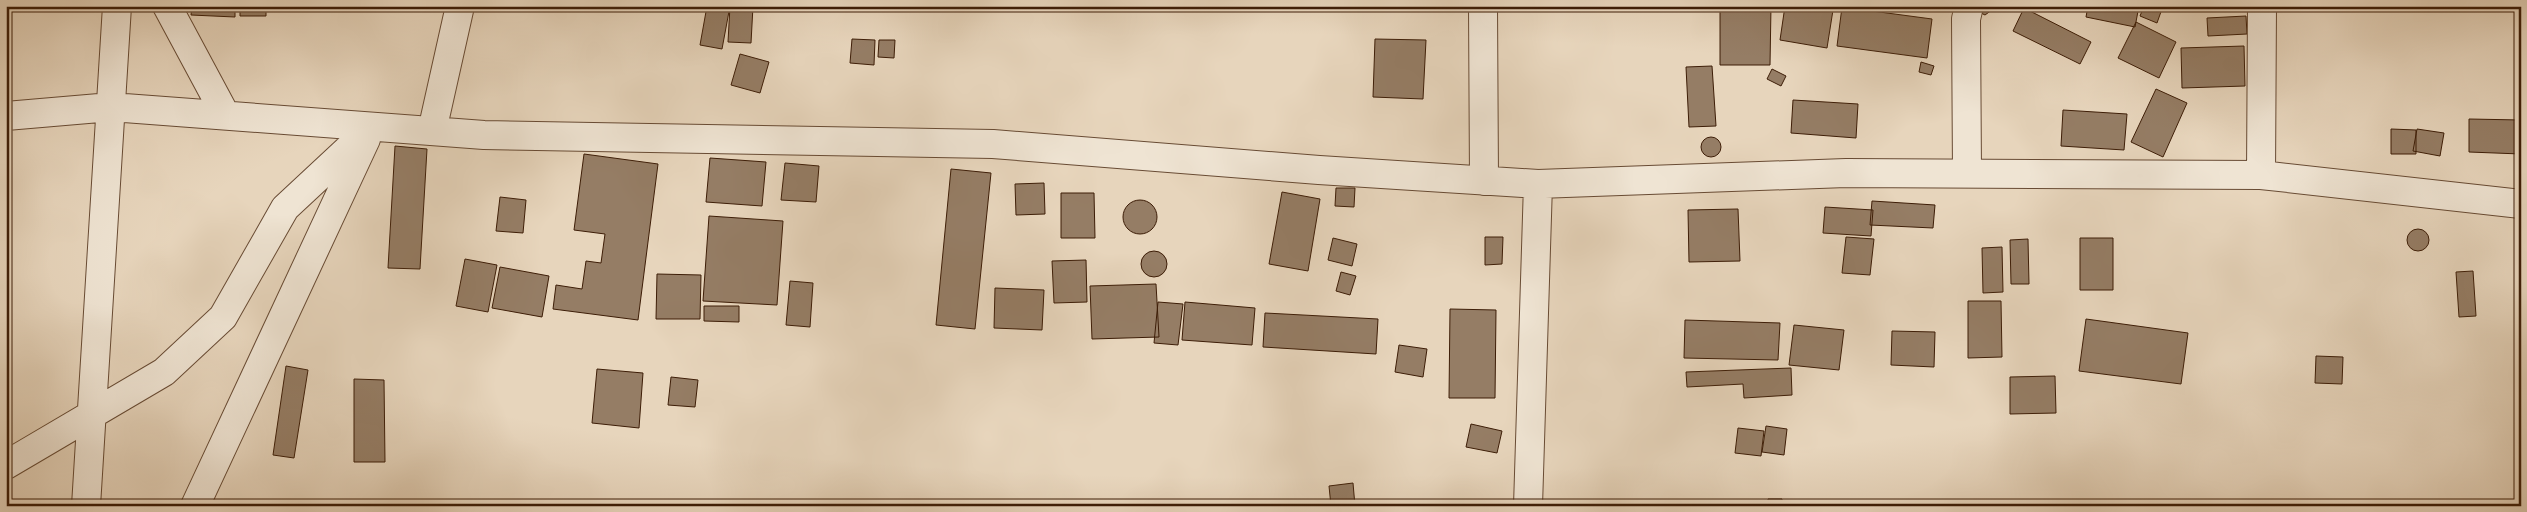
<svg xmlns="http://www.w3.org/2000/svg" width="2527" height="512" font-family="'Gentium Book Plus',serif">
<rect width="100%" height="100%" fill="#e7d5bc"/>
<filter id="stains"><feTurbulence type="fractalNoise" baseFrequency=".004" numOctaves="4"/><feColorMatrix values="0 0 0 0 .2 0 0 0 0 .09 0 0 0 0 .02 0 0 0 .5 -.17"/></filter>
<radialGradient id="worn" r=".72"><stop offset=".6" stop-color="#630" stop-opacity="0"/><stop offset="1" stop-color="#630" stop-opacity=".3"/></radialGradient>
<!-- building -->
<path fill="#957d65" stroke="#3d1d07" d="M192,6H235V17L191,15Z
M240,6H266V16H240Z
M707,6H730L722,49L700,45Z
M730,6H753L751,43L728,42Z
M825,6H889V9Z
M1720,6H1771L1770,65H1720Z
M1785,6H1808L1833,10L1827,48L1780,40Z
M1975,6H1996V7L1985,15L1979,12Z
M2088,6H2139L2135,27L2086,17Z
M2144,6H2163L2157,23L2140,16Z
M1842,7L1932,19L1927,58L1837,46Z
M2024,8L2091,42L2080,64L2013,31Z
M2246,16L2247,34L2208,36L2207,18Z
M2136,22L2176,42L2159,78L2118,58Z
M852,39L875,40L874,65L850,63Z
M1375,39L1426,40L1423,99L1373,97Z
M879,40H895L894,58L878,57Z
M2244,46L2245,86L2182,88L2181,48Z
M740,54L769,62L760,93L731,85Z
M1921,62L1934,66L1931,75L1919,72Z
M1712,66L1716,126L1689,127L1686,67Z
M1772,69L1786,76L1781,86L1767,79Z
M2156,89L2187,103L2163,157L2131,142Z
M1793,100L1858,104L1856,138L1791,133Z
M2063,110L2127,114L2124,150L2061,146Z
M2469,119L2521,120V154L2469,152Z
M2391,129L2416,130V154H2391Z
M2417,129L2444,133L2440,156L2413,151Z
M1701 147a10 10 0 1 1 20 0a10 10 0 1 1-20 0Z
M395,146L427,149L420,269L388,268Z
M584,154L658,164L638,320L553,309L556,285L582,289L586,261L601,263L605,234L574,230Z
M710,158L766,162L762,206L706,202Z
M785,163L819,166L816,202L781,200Z
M951,169L991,173L975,329L936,325Z
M1044,183L1045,214L1016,215L1015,184Z
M1336,188H1355L1354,207L1335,206Z
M1282,192L1320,199L1308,271L1269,264Z
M1061,193H1094L1095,238H1061Z
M500,197L526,200L523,233L496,231Z
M1123 217a17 17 0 1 1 34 0a17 17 0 1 1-34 0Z
M1872,201L1935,205L1933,228L1870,225Z
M1825,207L1873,210L1871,236L1823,233Z
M1738,209L1740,261L1689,262L1688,210Z
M709,216L783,221L777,305L703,301Z
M2407 240a11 11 0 1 1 22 0a11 11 0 1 1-22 0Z
M1485,237H1503L1502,264L1485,265Z
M1846,237L1874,239L1870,275L1842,273Z
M1333,238L1357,244L1352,266L1328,260Z
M2080,238H2113V290H2080Z
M2028,239L2029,284H2011L2010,240Z
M2002,247L2003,292L1983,293L1982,248Z
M1141 264a13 13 0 1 1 26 0a13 13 0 1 1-26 0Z
M465,259L497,265L488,312L456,306Z
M1086,260L1087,302L1054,303L1052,261Z
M500,267L549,276L542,317L492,308Z
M2473,271L2476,316L2459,317L2456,272Z
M1341,272L1356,276L1350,295L1336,291Z
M657,274L701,275L700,319H656Z
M790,281L813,283L810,327L786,325Z
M1156,284L1159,337L1092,339L1090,286Z
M995,288L1044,290L1042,330L994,328Z
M1968,301H2001L2002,357L1968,358Z
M1158,302L1183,304L1178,345L1154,343Z
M1185,302L1255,308L1252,345L1182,340Z
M704,306H739V322L704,321Z
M1450,309L1496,310L1495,398H1449Z
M1265,313L1378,319L1376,354L1263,347Z
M2086,319L2188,333L2181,384L2079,371Z
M1685,320L1780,323L1778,360L1684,358Z
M1794,325L1844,330L1839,370L1789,365Z
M1892,331L1935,332L1934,367L1891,365Z
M1399,345L1427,349L1423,377L1395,372Z
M2316,356L2343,357L2342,384L2315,383Z
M286,366L308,370L294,458L273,455Z
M1791,368L1792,395L1744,398L1743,384L1687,387L1686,372Z
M597,369L643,373L639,428L592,423Z
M2055,376L2056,413L2010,414V377Z
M671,377L698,380L695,407L668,405Z
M354,379L384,380L385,462H354Z
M1471,424L1502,431L1497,453L1466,447Z
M1766,426L1787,429L1784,455L1762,452Z
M1738,428L1764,431L1761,456L1735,453Z
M1353,483L1355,506H1331L1329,486Z
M1768,499H1782V506H1768Z
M1741,501L1765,506H1741Z"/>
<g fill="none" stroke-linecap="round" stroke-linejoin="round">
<defs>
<path id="street" d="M167,6L225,114
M1483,6L1484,181
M6,116L111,107L484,135L993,144L1319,170L1538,184L1846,173L2261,175L2521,204
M432,131L460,6
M1967,173L1966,19L1969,6
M2261,175L2262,6
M6,465L164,372L223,317L285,208L372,127
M86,506L117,6
M195,506L366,139
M1528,506L1538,184"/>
</defs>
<!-- street casing -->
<use href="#street" stroke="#684b34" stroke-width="30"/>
<!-- street -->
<use href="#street" stroke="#efe4d3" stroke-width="28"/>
</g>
<!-- margin -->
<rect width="2527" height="512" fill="none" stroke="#e7d5bc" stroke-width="25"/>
<rect x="8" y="8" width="2512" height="497" fill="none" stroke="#3d1d07" stroke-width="2.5"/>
<rect x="12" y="12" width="2502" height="487" fill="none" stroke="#3d1d07"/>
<rect width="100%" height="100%" filter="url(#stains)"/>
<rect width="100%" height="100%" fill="url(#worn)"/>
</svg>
